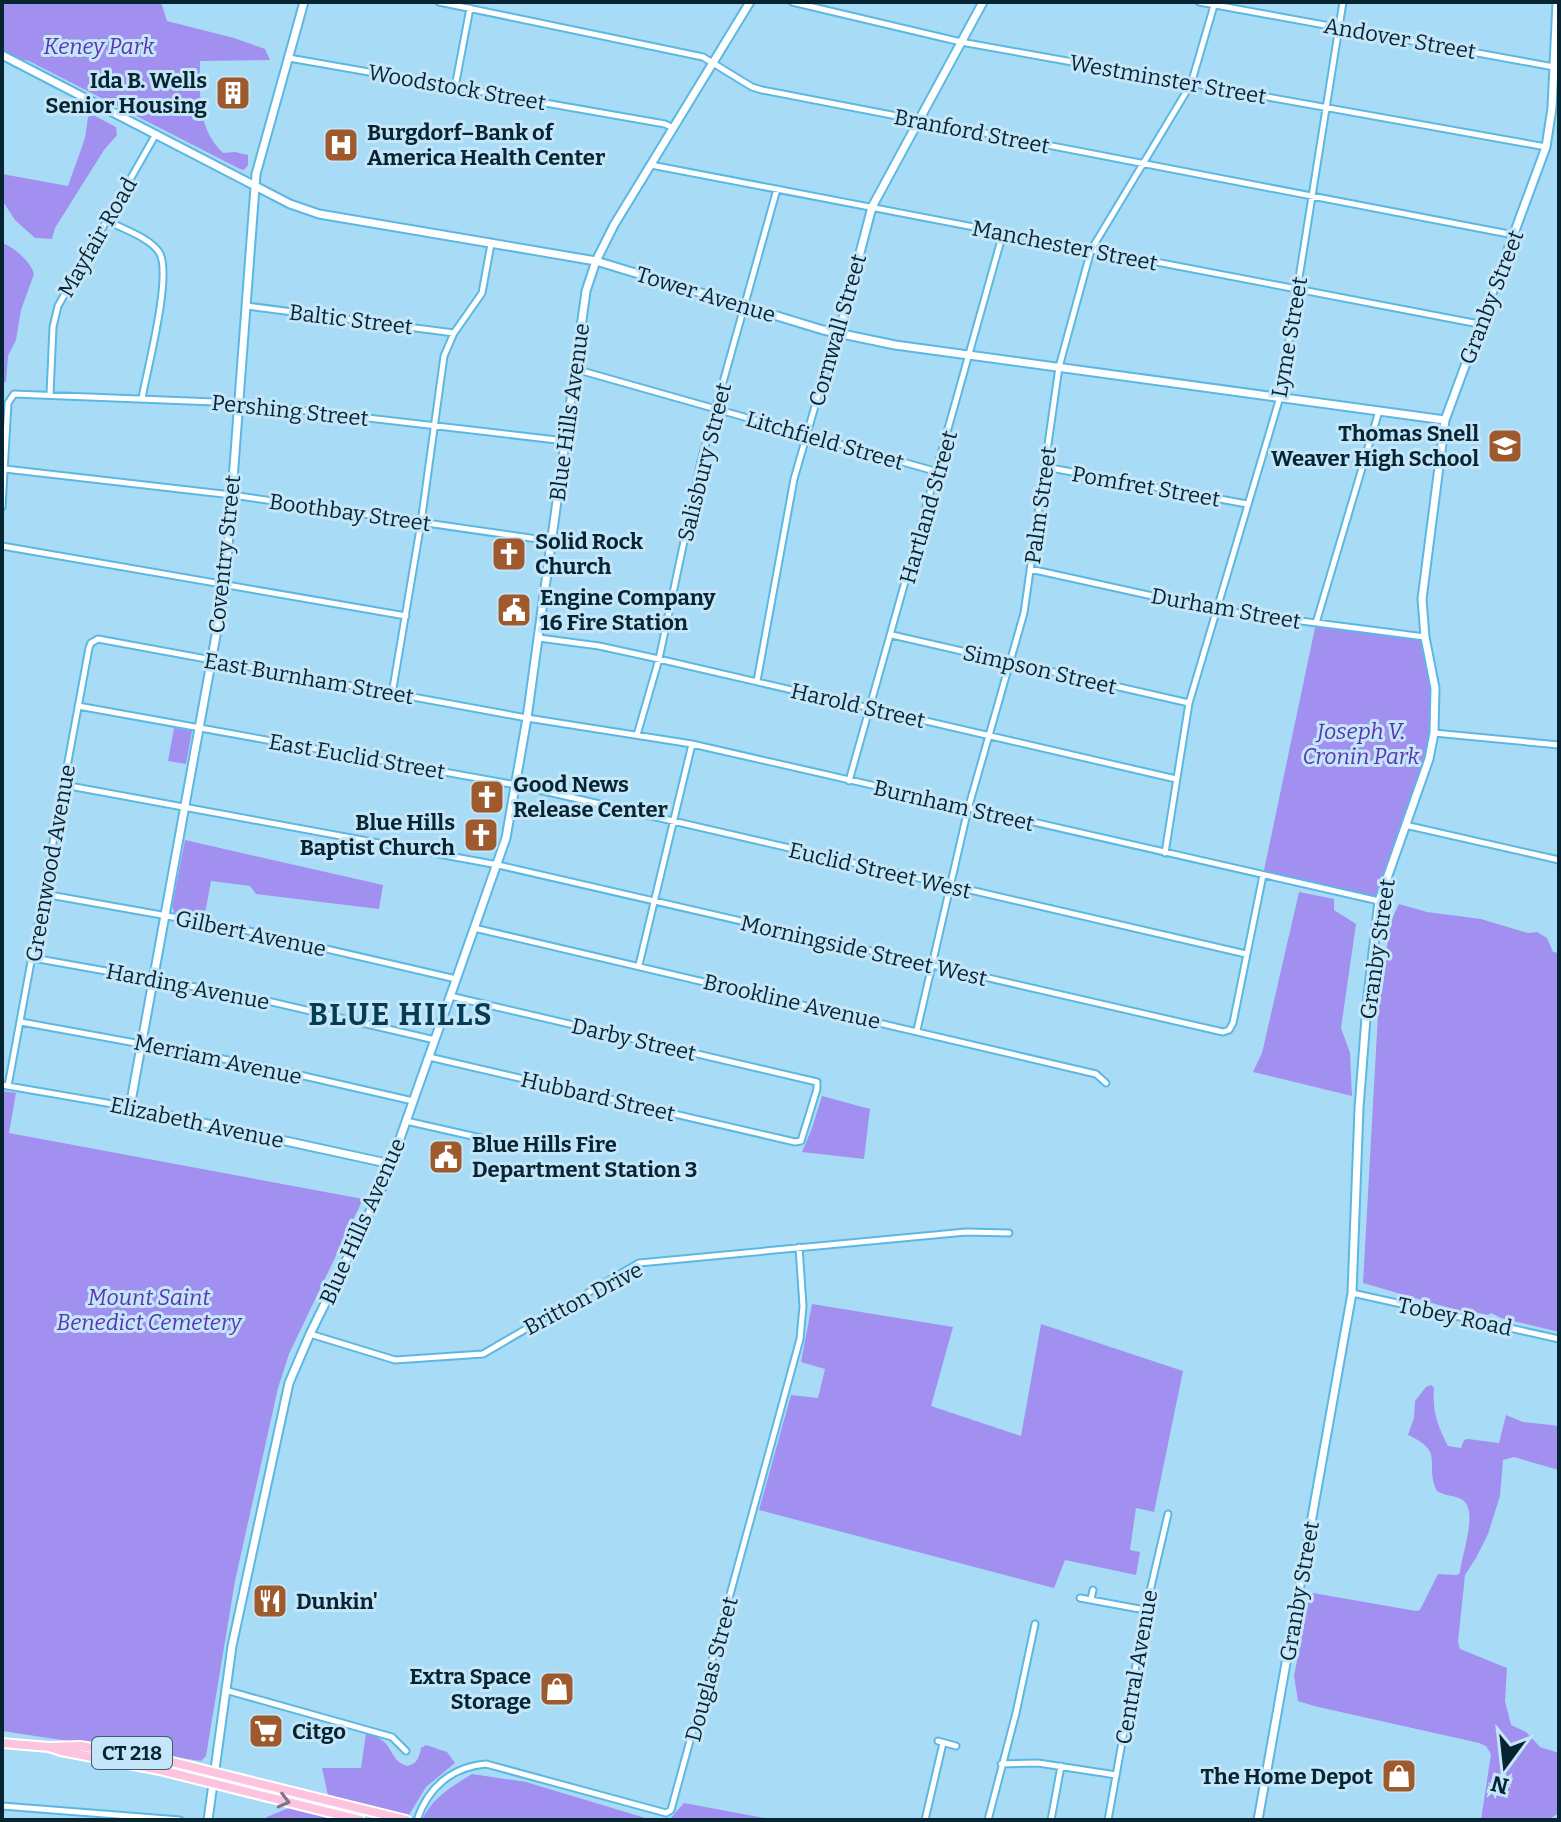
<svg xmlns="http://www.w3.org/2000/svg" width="1561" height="1822" font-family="Bitter,serif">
<rect width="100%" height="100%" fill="#a8dbf6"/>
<!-- green -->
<path fill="#a290f0" d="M2,2H161L167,21L234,38L265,49L270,60L200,61C200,96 197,128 223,153L235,152L248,155V165L244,170L240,169L29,61L2,55Z
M93,115L116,127L117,135L104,150L55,228L52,239L35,238L15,220L2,200V174L68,186L85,138L88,117Z
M2,243C14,247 31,262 34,274L21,310L16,340L8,356L6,381L2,385Z
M1316,623L1425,637L1432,666L1434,733L1379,901L1263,875Z
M174,728L192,731L186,764L168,761Z
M185,840L383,885L379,909L256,894L250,886L211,881L204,919L175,913L172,907Z
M1299,892L1334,899V910L1356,924L1341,1028L1350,1053L1352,1096L1253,1072L1262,1053Z
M1399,904L1427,912L1481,919L1528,933L1537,932L1547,938L1553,952L1559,953V1332L1501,1318L1491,1313L1488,1315L1470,1311L1463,1312L1363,1283L1379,997L1391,921Z
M2,1091L16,1093L9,1133L363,1199L289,1354L278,1388L235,1581L206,1756L201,1761L2,1731Z
M822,1096L870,1109L864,1159L802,1152L812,1128Z
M812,1304L953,1327L931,1406L1021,1436L1041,1324L1183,1371L1154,1512L1136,1508L1130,1550L1140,1552L1136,1575L1065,1560L1054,1588L759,1510L791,1395L818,1398L825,1369L801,1362Z
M1431,1385L1434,1388C1432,1411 1438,1427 1448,1446L1461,1448L1464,1440L1468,1439L1499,1443L1506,1415L1523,1422L1559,1426V1470L1514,1457L1503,1460L1500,1496L1488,1534L1476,1558L1465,1575L1458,1642L1460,1649L1507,1668L1505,1701L1511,1725L1526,1732L1540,1747L1559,1753V1813L1548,1820H1481L1491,1754L1486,1746L1479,1743L1314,1706L1298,1701L1294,1676L1309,1599L1313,1593L1416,1611L1420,1610L1438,1574L1457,1575L1460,1573C1461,1556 1480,1508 1461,1499C1453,1495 1445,1496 1437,1491C1424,1464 1446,1452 1408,1435L1414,1418L1415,1401L1426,1387Z
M366,1733C397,1741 386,1759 407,1766C417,1764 419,1758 421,1748L426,1745L447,1752L455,1763L426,1787L406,1820L329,1800L322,1768H361Z
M472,1774L526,1782L652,1820H422C433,1797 451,1787 472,1774Z
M684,1803L775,1820H669Z
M291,1807L345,1820H266L267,1817Z"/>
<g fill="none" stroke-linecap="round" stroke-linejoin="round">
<defs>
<path id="street" d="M439,2L703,57L752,87L762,90L1514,235
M792,2L961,42L1546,147
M1199,2L1554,67
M289,58L665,124L673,128
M455,87L470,8
M651,165L1479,324
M106,220C122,229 149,237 159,252C173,273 147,370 142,398
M247,306L454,333
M575,369L938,472
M50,394L53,327L58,306L156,134
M1045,467L1247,504
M5,469L232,495L551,541
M2,507L8,403L14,394L239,403L565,441
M2,546L406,616
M1030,569L1216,610L1425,637
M1316,623L1379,411
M892,635L1189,703
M539,638L599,646L654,658L1176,779
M757,681L794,479L834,340L838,334
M392,694L421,523L444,356L454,333L482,293L491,244
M78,706L522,786L1246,954
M1434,733L1559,745
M637,735L659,659L701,461L777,189
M849,781L1003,233
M64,785L498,865L1223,1032L1229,1030L1233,1023L1263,875
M1405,825L1559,860
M1165,853L1189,703L1280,397L1343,2
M44,894L240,929L456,979
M474,928L1096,1074L1106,1083
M33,958L246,996L435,1040
M639,965L692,744
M21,1022L256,1065L413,1101
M917,1030L968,809L1024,613L1059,367L1091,250L1191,84L1215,2
M429,1057L795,1142L801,1141L817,1089V1082L450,996
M2,1085L130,1107
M8,1086L89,648L91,643L98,639L527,718L692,744L1379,901
M406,1121L481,1138
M1352,1293L1559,1339
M310,1334L395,1360L483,1354L639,1263L966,1232L1009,1233
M1080,1598L1145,1610
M1091,1599L1093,1590
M225,1690L392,1737L406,1751
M938,1741L956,1746
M1001,1764L1038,1763L1116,1775
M2,1806L180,1820
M417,1820C428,1787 452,1767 486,1764L666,1813L671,1810L800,1339L803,1306L799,1247
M925,1820L943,1743
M988,1820L1016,1713L1035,1624
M1051,1820L1061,1766
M1108,1820L1147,1604L1168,1514"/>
<path id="secondary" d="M304,2L256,174L225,586L130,1107L391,1164
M2,55L290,204L319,214L596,261L823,330L895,345L1445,420
M839,333L872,207L983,2
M208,1820L232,1646L289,1383L310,1334L385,1181L506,838L527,718L586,291L596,261L614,225L750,2
M1258,1820L1352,1293L1359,1108L1367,1005L1379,901L1429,759L1434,733L1435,688L1425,637L1422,599L1445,420L1546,147L1552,108L1557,2"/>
<path id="primary" d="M2,1743L49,1747L80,1746L160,1759L406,1820
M49,1747L61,1751L160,1770L360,1820"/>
</defs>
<!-- street casing -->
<use href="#street" stroke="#5bb8e3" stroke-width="9"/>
<!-- secondary casing -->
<use href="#secondary" stroke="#5bb8e3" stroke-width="11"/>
<!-- primary casing -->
<use href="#primary" stroke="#fff" stroke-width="12"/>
<!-- street -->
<use href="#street" stroke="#fff" stroke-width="5"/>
<!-- secondary -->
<use href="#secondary" stroke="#fff" stroke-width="7"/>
<!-- primary -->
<use href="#primary" stroke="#fdc4df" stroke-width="8"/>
</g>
<!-- one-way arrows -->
<defs><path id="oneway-chevron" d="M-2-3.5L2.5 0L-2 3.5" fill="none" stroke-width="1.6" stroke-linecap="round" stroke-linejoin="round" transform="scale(2)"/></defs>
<use stroke="#827488" href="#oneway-chevron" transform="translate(284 1801) rotate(14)"/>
<!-- icons -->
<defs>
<symbol id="building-square" viewBox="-11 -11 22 22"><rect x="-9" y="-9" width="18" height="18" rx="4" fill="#9e592d" stroke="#c4e6f8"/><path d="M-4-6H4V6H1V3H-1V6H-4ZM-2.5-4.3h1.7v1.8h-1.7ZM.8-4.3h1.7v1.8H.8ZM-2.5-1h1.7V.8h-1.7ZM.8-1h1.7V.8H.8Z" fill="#fff"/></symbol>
<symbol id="hospital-square" viewBox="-11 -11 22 22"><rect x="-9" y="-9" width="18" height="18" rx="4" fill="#9e592d" stroke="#c4e6f8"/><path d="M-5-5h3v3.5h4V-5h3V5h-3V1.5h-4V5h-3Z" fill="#fff"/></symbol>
<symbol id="school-square" viewBox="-11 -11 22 22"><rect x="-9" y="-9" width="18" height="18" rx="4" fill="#9e592d" stroke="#c4e6f8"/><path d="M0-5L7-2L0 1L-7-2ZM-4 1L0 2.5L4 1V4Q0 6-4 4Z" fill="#fff"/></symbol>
<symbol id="church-square" viewBox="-11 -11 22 22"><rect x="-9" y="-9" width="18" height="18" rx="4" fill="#9e592d" stroke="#c4e6f8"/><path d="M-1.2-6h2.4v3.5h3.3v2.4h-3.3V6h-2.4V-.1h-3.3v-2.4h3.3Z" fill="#fff"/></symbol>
<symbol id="civic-square" viewBox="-11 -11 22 22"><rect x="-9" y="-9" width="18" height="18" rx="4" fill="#9e592d" stroke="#c4e6f8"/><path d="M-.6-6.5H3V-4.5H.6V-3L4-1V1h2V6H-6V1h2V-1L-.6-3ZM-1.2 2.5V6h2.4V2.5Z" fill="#fff"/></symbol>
<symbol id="restaurant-square" viewBox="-11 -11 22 22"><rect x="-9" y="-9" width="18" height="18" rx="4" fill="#9e592d" stroke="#c4e6f8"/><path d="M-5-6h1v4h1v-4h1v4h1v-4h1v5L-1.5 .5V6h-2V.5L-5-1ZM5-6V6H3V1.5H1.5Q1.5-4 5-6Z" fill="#fff"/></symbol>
<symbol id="shop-square" viewBox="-11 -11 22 22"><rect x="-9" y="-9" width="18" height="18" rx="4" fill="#9e592d" stroke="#c4e6f8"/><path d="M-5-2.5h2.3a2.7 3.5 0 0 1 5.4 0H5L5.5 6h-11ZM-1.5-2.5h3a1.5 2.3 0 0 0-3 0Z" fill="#fff"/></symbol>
<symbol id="supermarket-square" viewBox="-11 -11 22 22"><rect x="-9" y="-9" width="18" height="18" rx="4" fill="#9e592d" stroke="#c4e6f8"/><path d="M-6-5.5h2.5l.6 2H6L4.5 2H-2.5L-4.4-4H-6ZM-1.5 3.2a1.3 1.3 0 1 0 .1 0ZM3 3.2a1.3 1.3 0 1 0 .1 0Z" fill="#fff"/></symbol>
</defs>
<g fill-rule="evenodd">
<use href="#building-square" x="213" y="73" width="40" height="40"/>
<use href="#hospital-square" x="321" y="125" width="40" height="40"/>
<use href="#school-square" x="1485" y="426" width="40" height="40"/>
<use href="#church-square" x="489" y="534" width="40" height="40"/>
<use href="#civic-square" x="494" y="590" width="40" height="40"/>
<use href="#church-square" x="467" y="777" width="40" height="40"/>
<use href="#church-square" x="461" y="815" width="40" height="40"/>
<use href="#civic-square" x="426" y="1137" width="40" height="40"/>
<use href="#restaurant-square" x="250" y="1581" width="40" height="40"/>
<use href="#shop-square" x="537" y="1669" width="40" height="40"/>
<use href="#supermarket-square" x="246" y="1711" width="40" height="40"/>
<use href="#shop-square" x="1379" y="1756" width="40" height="40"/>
</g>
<g text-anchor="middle" stroke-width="6" stroke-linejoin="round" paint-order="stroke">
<!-- shield labels -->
<rect fill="#c4e6f8" stroke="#3f5e6d" stroke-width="2" x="92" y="1737" width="80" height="32" rx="6"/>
<g font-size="20" font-weight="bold" fill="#062432">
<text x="132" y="1760">CT 218</text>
</g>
<!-- street labels -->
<g font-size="22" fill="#062432" stroke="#c4e6f8">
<text transform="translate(1400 38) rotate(10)" y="8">Andover Street</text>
<text transform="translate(1168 79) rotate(10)" y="8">Westminster Street</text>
<text transform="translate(457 87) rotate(10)" y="8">Woodstock Street</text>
<text transform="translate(972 131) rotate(11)" y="8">Branford Street</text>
<text transform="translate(97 237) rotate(-60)" y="8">Mayfair Road</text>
<text transform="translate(1065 245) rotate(11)" y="8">Manchester Street</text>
<text transform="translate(706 294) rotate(17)" y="8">Tower Avenue</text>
<text transform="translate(1491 297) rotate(-69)" y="8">Granby Street</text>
<text transform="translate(351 319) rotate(7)" y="8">Baltic Street</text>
<text transform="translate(837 330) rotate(-74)" y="8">Cornwall Street</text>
<text transform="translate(1289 337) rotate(-80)" y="8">Lyme Street</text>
<text transform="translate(290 410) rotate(6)" y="8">Pershing Street</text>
<text transform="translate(569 412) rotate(-82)" y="8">Blue Hills Avenue</text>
<text transform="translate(825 440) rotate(16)" y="8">Litchfield Street</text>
<text transform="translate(704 462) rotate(-76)" y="8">Salisbury Street</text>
<text transform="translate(1146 486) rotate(10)" y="8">Pomfret Street</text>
<text transform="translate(1040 505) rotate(-82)" y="8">Palm Street</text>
<text transform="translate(928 507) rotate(-74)" y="8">Hartland Street</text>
<text transform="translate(350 512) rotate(8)" y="8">Boothbay Street</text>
<text transform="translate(224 554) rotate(-84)" y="8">Coventry Street</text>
<text transform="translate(1226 608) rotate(10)" y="8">Durham Street</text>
<text transform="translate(1040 669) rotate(13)" y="8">Simpson Street</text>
<text transform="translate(309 678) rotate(10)" y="8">East Burnham Street</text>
<text transform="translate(858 705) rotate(13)" y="8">Harold Street</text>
<text transform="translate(357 756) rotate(10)" y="8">East Euclid Street</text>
<text transform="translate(954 805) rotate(13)" y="8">Burnham Street</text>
<text transform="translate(50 863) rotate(-80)" y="8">Greenwood Avenue</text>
<text transform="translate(880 870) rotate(13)" y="8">Euclid Street West</text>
<text transform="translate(251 933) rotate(12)" y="8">Gilbert Avenue</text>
<text transform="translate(1377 949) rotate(-82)" y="8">Granby Street</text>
<text transform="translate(864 950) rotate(13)" y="8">Morningside Street West</text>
<text transform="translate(188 986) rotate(11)" y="8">Harding Avenue</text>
<text transform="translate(792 1001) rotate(13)" y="8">Brookline Avenue</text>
<text transform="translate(634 1039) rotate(13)" y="8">Darby Street</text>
<text transform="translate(218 1059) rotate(12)" y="8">Merriam Avenue</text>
<text transform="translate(598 1096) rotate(13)" y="8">Hubbard Street</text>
<text transform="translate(197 1122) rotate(12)" y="8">Elizabeth Avenue</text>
<text transform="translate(362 1221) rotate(-66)" y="8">Blue Hills Avenue</text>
<text transform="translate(583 1298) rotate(-28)" y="8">Britton Drive</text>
<text transform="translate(1455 1316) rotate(12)" y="8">Tobey Road</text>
<text transform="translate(1299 1591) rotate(-80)" y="8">Granby Street</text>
<text transform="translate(1136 1667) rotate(-80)" y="8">Central Avenue</text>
<text transform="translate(711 1669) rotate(-75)" y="8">Douglas Street</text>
</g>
<!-- park labels -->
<g font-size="22" font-style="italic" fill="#5b34b3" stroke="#c4e6f8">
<text x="99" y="54">Keney Park</text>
<text x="1361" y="739">Joseph V.<tspan x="1361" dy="25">Cronin Park</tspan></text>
<text x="149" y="1305">Mount Saint<tspan x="149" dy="25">Benedict Cemetery</tspan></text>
</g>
<!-- poi labels -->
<g font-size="22" font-weight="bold" fill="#062432" stroke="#c4e6f8" text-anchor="start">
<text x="207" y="88" text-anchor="end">Ida B. Wells<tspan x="207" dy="25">Senior Housing</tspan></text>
<text x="367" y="140">Burgdorf–Bank of<tspan x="367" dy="25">America Health Center</tspan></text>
<text x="1479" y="441" text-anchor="end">Thomas Snell<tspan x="1479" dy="25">Weaver High School</tspan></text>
<text x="535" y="549">Solid Rock<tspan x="535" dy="25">Church</tspan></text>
<text x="540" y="605">Engine Company<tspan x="540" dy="25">16 Fire Station</tspan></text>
<text x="513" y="792">Good News<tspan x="513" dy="25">Release Center</tspan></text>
<text x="455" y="830" text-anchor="end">Blue Hills<tspan x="455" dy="25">Baptist Church</tspan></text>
<text x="472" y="1152">Blue Hills Fire<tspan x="472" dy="25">Department Station 3</tspan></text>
<text x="296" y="1609">Dunkin'</text>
<text x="531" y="1684" text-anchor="end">Extra Space<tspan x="531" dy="25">Storage</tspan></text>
<text x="292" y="1739">Citgo</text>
<text x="1373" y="1784" text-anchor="end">The Home Depot</text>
</g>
<!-- district labels -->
<g font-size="30" font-weight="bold" letter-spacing="2" fill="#053c52" stroke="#c4e6f8">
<text x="401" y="1025">BLUE HILLS</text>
</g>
</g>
<!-- border -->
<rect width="1561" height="1822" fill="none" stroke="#062432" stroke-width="8"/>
<!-- north arrow -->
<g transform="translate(1505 1766) rotate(195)" stroke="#c4e6f8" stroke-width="6" paint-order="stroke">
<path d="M0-6L14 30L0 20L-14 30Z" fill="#062432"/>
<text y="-12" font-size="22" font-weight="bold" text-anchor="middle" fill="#062432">N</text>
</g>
</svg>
